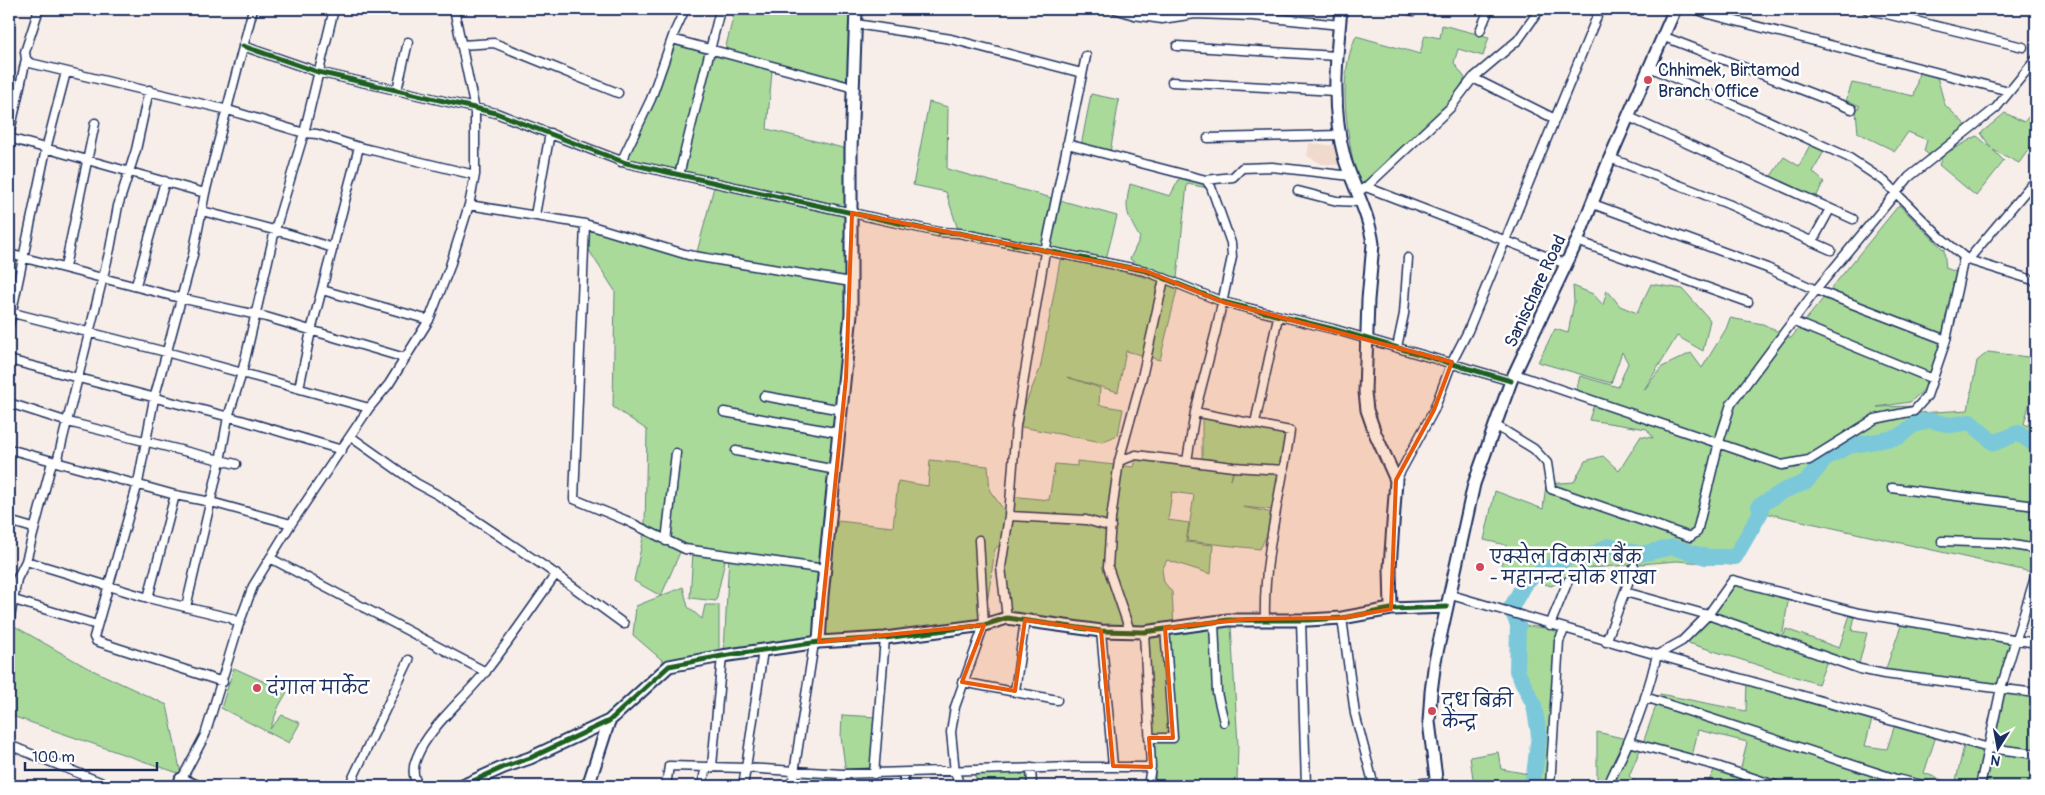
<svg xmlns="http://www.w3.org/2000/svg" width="2045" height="795" font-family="Pangolin,'Playpen Sans Deva',sans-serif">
<rect width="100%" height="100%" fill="#f8eee9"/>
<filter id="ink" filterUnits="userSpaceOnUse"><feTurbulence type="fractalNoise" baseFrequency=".02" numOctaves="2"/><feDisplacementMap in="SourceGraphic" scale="10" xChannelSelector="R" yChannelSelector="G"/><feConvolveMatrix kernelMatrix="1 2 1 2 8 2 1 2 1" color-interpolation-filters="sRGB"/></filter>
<g filter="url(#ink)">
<!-- built -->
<path fill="#f0dace" d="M1309,143L1337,146L1341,165L1322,164L1307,156Z"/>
<!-- green -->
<path fill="#a9da9a" stroke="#62847c" d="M721,9H856V24L848,23L855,25L852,82L777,66L772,71L767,129L851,150L841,410L823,590L838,521L893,527L898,481L928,486L930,460L988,466L990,491L1007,514L1010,496L1049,500L1055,464L1077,466V461L1134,467L1136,457L1196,465V469L1197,466L1233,470L1231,480L1234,470L1282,472L1273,510L1243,507L1273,513L1270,529L1260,549L1187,541L1194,495L1172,492L1168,520L1189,523L1186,542L1213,545L1211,574L1167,560L1162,570L1164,582L1172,592L1174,627L1152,630L1007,618L1003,542L995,549L984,625L724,652L729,555L680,545L645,527L647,430L613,407L615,291L585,244V224L696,256L715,183L626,163L672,44L723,58L734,14Z
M1442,25L1489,37L1483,56L1458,49L1454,63L1465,78L1454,98L1366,185L1360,186L1356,179C1348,132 1336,81 1356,36L1420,54L1425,35L1440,38Z
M1919,72L1937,77L1945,105L1973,132L1950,151L1977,136L1991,148L1981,133L2005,113L2024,122L2036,108V139L2019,163L1993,150L2004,161L1976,196L1939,165L1943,155L1936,160L1924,151L1927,140L1908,132L1895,151L1858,133L1856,111L1860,106L1846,101L1852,83L1914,96Z
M1091,94L1119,100L1110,153L1081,146Z
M929,102L948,107L947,169L1117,216L1105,263L1069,257L1178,286L1160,360L1126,351L1118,392L1067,377L1100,388L1099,405L1123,409L1118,435L1102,442L1016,426L1040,369L1061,255L959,233L946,192L913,185Z
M1812,141L1824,151L1813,172L1824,182L1816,197L1771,176L1784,157L1799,166Z
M1182,174L1206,180L1208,188L1187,184L1177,278L1146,271L1130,259L1140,238C1127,215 1124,211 1130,184L1170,196Z
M1899,205L1944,250L1946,268L1961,274L1933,382L1910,402L1877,407L1916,406L1918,413L1968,410L1977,361L1988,352L2036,358V379L2024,424L2028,426L2036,398V573L1761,512L1732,565L1677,561L1592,568L1551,586L1525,577L1527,573L1501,565L1506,545L1484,540L1495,491L1543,509L1546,484L1574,482L1585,461L1603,456L1619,471L1641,436L1653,438L1647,429L1589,420L1594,404L1576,391L1580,376L1618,387L1628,363L1622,352L1611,383L1538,362L1555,329L1568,333L1574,302L1573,286L1593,294L1603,305L1607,290L1620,306L1637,313L1651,284L1683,289L1710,320L1703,351L1677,336L1644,390L1662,367L1691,353L1702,368L1726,329L1730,318L1763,324L1791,338Z
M1202,417L1222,418L1289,434L1283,469L1202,458Z
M644,533L681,550L661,596L683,587L688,607L702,619L705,605H719V654L669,666L633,635L636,606L661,596L634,581Z
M693,552L726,556L716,601L690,598Z
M1733,580L1789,596L1782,638L1714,614Z
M1851,612L1855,615L1852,631L1867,633L1859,664L1783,639L1786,629L1839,648Z
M1711,619L1827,661L1818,684L1682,641Z
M1903,620L2016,639L2001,688L2036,693V786H1706L1717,765L1740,772L1747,742L1698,730L1692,757L1643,743L1629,776L1641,786H1597V732L1643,743L1660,694L1746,711L1747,680L1873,715L1865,746L1887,749L1896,721L1937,733L1924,773L1955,785L1965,741L1989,748L2001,689L1884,674Z
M9,623L86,667L167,705L181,774L9,715Z
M1231,625L1238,745L1237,781L1156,786L1144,632Z
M1518,625L1564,630L1559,641L1550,786H1474L1470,757L1498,752L1501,769L1534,775L1539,735L1517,651Z
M234,668L287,692L279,706L270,729L282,715L300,723L289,743L221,708Z
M842,715L878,717L874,774H846L844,786H792L794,772L846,774L841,737Z
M1031,768V786H978L974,772Z"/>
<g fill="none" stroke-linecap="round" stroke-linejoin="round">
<!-- river -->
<path stroke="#7cc8db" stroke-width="16" d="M1530,786L1534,775L1539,735L1534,705L1517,671L1518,625L1511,608L1526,581L1545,569L1571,557L1591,555L1608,546L1641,554L1673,547L1706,557H1735L1761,512L1759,506L1783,491L1806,482L1827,457L1849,446L1899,437L1912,426L1928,420L1951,425L1970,422L1994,443L2018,433L2033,443H2036"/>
<defs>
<path id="street" d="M39,9L25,52L26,59L30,63L228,110L304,133L317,134L359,147L475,175
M1115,9L1134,15L1162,19L1195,14L1253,16L1340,25
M1404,9L1413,11
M1696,9L1709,14L2009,91
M1866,9L2023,47
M856,24L951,39L1082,73
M1480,31L1489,9
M1662,36L1852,109
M672,39L854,88
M461,45L494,43L618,93
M243,46L318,72L496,113L626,163L938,232L959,233L1146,271L1223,302L1333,329L1511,381
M1177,46L1336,56
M1650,67L1848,157L1884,181L1940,237L1968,260L2036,281
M1473,78L1555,119
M1172,82L1335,91
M397,90L408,42
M1629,117L1853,219
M9,136L26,59
M9,138L205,193
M1208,138L1340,135
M1067,144L1206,180L1211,187L1231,243L1232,257L1216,331L1195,412L1187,461
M1610,158L1728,204L1831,250
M621,162L651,99L674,33L685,9
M679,175L720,10
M1206,180L1233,177L1242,168L1272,167L1351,176
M1366,187L1566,264
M1298,191L1337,201L1360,202
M1357,192L1366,187L1450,108L1473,78L1518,40L1540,9
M1593,204L1767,268L1816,290L1946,340
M469,205L585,224L688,255L851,282
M202,211L289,234L333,248
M535,215L550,133
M585,224L574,499L625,520L685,549L825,569
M1577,241L1748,302
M1812,242L1830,209
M9,254L180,298L266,317L405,358
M1968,260L2030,186L2036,188
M65,267L95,123
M136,285L165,181
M322,290L429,320
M9,312L166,352L369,408
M1792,321L1933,379
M9,325L46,149L66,72
M1397,347L1404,314L1408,258
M9,360L241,420L342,450
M1515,374L1782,465L1809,460L1875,419L1914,411L1927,396L1946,340L1964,257
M299,388L311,331L359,147
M764,396L842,410
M9,403L68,422L236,464
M724,412L840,433
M1195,412L1290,431C1281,494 1263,556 1265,620
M1255,423L1278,317
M1495,425L1534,449L1547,463L1551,489L1690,537L1697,532L1719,442L1731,404L1816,290L1909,177L1996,108L2036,59
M351,437L416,483L438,495L547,568L624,624
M9,449L175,495L211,502L291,524
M736,451L836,470
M1119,461L1136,455L1233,467L1284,470
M57,462L110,249L118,206L136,150L149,90
M1396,480L1434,410L1452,362L1468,331L1600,9
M1892,488L2036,506
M1009,516L1086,520L1111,527
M9,521L33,528
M666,541L676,453
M1942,541L2002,543L2036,549
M270,558L486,672
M26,561L148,598L231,618L239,624
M1625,592L1708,615L1860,669L1884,674L2036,693
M1451,595L1657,655C1650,684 1641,713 1629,740C1623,756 1614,770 1608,786
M148,598L175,495
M14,600L97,625
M186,607L220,461L228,417L242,373L275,230L304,133L334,9
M1007,618L1001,567L1009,516L1016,426L1045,252L1086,56
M1342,618L1355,714L1374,786
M1301,620L1306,786
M1214,622L1217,693L1224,722
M9,623L17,579L26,561L52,462
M1550,625L1568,581
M1101,631L1113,766
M1130,631L1108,567L1111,519L1119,461L1142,377L1164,279
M1144,632L1151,767L1148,786
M1606,642L1634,567
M1657,655L1682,641L1708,615L1733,580L1859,613L2036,643
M1657,655L1989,748L2036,754
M223,682L96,641L94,637L138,483L154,399L193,255L205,193L253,9
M962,682L1057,700
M1015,691L1025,620
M1645,697L1896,779L1927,786
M1149,738H1173L1165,628
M1629,742L1717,766L1777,786
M9,745L110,786
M1031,768L1032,786
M842,774L1074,767H1151
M874,774L885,638
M178,786L205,735L239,624L253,586L291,524L369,408L389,384L429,320L449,269L469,205L475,175V110L454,9
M349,786L409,660
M419,786C412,777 412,768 417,757C427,729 467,696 486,671C511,639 533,606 556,574
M666,786L669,766L746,768L763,650
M702,786L705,771L712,766L722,656
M743,786L746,768L842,774L841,786
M792,786L814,643
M904,786V774
M960,786L955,772L951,732L955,707L984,625L979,540
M1390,786L1436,782
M1550,786L1559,641L1564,630
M1980,786L2001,688L2036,574"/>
<path id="secondary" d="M1341,9C1336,60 1331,110 1345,160C1354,188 1369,214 1373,244L1368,300L1365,392L1367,410L1375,433L1396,480L1390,568L1391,609
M819,642L822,596L851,314V150L856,9
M181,779L195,786
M462,786L504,767L530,758L609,721L669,666L722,656L819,642L885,638L984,625L1007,618L1101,631L1144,632L1228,620H1308L1342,618L1391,609L1447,607
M588,786L609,721
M1437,786L1429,722L1431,692L1435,661L1474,484L1511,381L1577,241L1610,158L1675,9"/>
</defs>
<!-- street casing -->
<use href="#street" stroke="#1b2f5e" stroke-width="11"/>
<!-- secondary casing -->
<use href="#secondary" stroke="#1b2f5e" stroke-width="15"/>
<!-- street -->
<use href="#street" stroke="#fff" stroke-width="8"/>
<!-- secondary -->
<use href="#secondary" stroke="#fff" stroke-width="11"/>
<defs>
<path id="cycleway" d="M243,46L318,72L496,113L626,163L938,232L959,233L1146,271L1223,302L1333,329L1511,381
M462,786L504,767L530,758L609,721L669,666L722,656L819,642L885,638L984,625L1007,618L1101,631L1144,632L1228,620H1308L1342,618L1391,609L1447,607"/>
</defs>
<!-- cycleway casing -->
<use href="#cycleway" stroke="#fff" stroke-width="8"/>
<!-- cycleway -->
<use href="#cycleway" stroke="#1b5e20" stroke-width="5"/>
</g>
</g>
<!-- marked area -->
<path fill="#e8590c" fill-opacity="0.2" stroke="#e8590c" stroke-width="4" stroke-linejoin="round" d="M852,213L1146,271L1223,302L1452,362L1434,410L1396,480L1391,609L1342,618L1248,619L1165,628L1173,738H1149L1151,767L1113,766L1101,631L1025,620L1015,691L962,682L984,625L819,642L846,378Z"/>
<!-- markers -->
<g fill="#d1495b" stroke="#fff" stroke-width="2">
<circle cx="1648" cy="80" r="5"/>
<circle cx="1480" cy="567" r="5"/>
<circle cx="257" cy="688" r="5"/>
<circle cx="1432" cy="711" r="5"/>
</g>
<g text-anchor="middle" stroke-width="5" stroke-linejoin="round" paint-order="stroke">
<!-- poi labels -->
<g font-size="18" fill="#1b2f5e" stroke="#fff" text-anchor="start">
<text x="1658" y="76">Chhimek, Birtamod<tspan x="1658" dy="21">Branch Office</tspan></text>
<text x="1490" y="563">एक्सेल विकास बैंक<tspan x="1490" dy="21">- महानन्द चोक शाखा</tspan></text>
<text x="267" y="694">दंगाल मार्केट</text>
<text x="1442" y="707">दूध बिक्री<tspan x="1442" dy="21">केन्द्र</tspan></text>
</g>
<!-- street labels -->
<g font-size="18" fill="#1b2f5e" stroke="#fff">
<text transform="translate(1535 291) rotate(-65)" y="6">Sanischare Road</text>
</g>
</g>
<!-- margin -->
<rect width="2045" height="795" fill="none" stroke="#fff" stroke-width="30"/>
<rect x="15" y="15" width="2015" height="765" fill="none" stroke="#1b2f5e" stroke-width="2" filter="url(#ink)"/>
<!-- north arrow -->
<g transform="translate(1998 748) rotate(191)" stroke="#ffffff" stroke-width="4" paint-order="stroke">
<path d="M0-4L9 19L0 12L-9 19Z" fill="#1b2f5e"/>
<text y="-8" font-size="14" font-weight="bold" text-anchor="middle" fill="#1b2f5e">N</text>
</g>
<!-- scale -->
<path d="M25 762v8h132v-8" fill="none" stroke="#1b2f5e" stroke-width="2.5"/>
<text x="32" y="762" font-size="15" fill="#1b2f5e" stroke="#ffffff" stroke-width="4" paint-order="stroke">100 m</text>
</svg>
